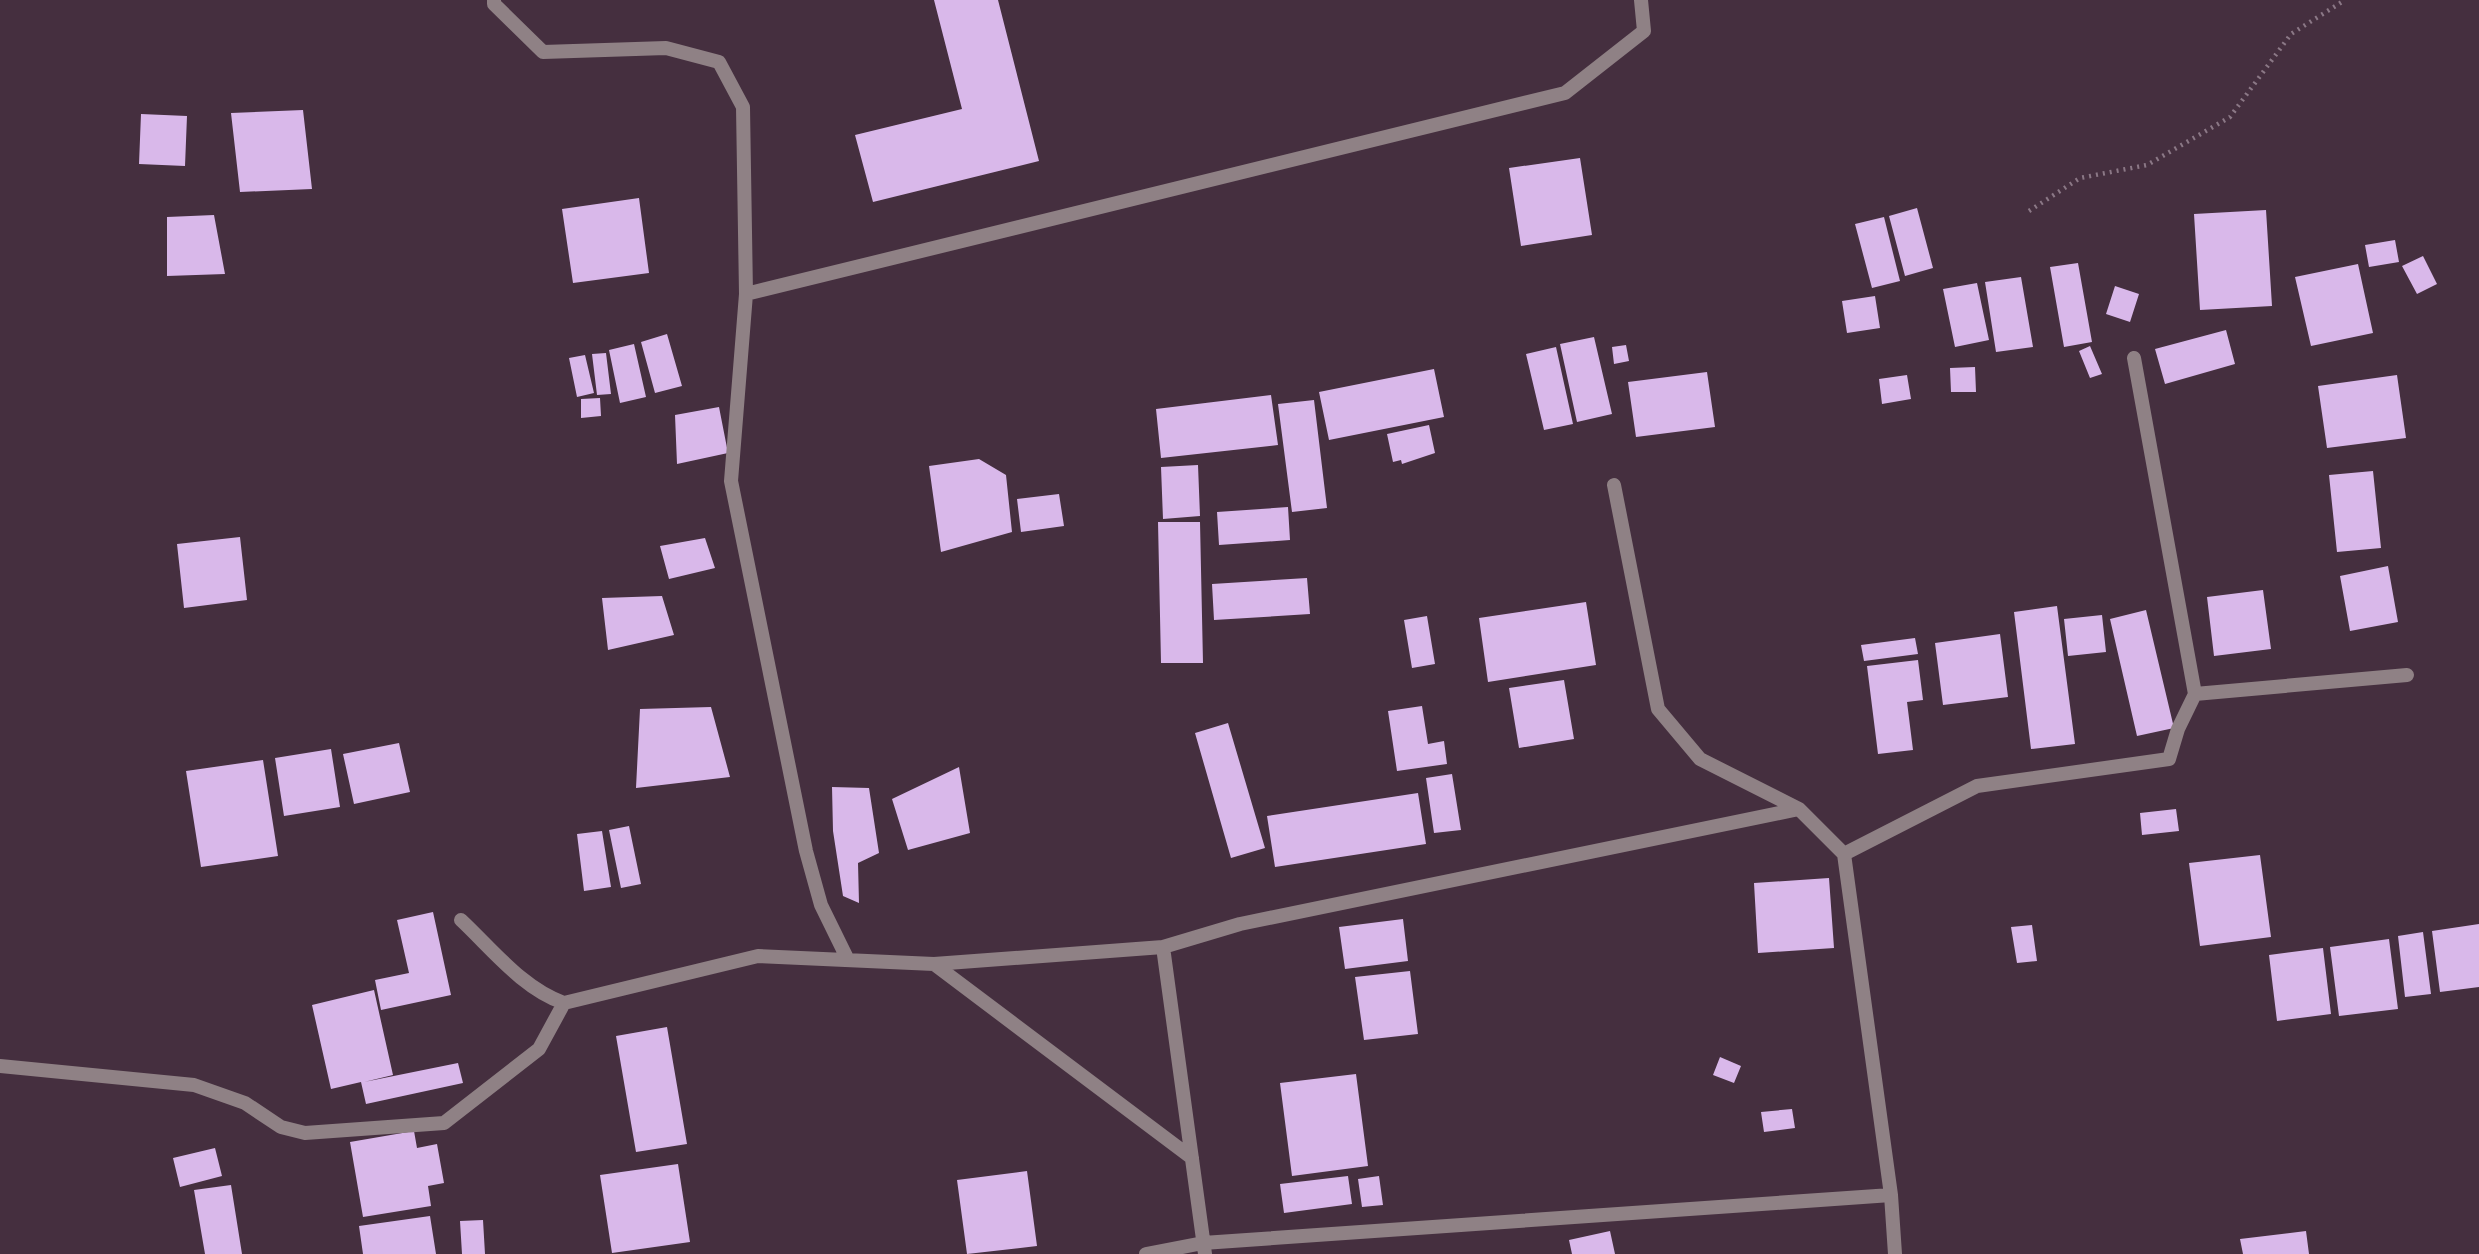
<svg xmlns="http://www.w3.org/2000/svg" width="2479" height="1254" font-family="Arial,sans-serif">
<rect width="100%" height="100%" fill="#452f3f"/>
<!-- building -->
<path fill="#d9b8ea" d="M934,0H998L1039,161L873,202L855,135L962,109Z
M303,110L312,189L240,192L231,113Z
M141,114L187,116L185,166L139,164Z
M1580,158L1592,235L1521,246L1509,168Z
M639,198L649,273L573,283L562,209Z
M1917,208L1933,268L1905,276L1889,216Z
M2266,210L2272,306L2200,310L2194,214Z
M214,215L225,274L167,276V217Z
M1884,217L1900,281L1872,288L1855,224Z
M2395,240L2399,262L2369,267L2365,245Z
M2423,256L2437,284L2417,294L2402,266Z
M2078,263L2092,342L2064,347L2050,267Z
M2358,264L2373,333L2311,346L2295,277Z
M2021,277L2033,347L1996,352L1985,282Z
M1977,283L1989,340L1955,347L1943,289Z
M2115,286L2139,294L2130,322L2106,314Z
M1875,296L1880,328L1847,333L1842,301Z
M2226,330L2235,364L2165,384L2155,349Z
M667,334L682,386L655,393L641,342Z
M1594,337L1612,414L1577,422L1560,344Z
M634,344L646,397L620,403L609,350Z
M1626,345L1629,361L1614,364L1612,347Z
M2090,346L2102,374L2090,378L2079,351Z
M1556,347L1573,424L1544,430L1526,354Z
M606,353L611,394L597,395L592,354Z
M585,355L594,393L577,397L569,358Z
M1975,367L1976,392H1951L1950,368Z
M1434,369L1444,417L1329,440L1319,392Z
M1707,372L1715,427L1636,437L1628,382Z
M1907,375L1911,399L1882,404L1879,379Z
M2397,375L2406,438L2327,448L2318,386Z
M1271,395L1278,445L1161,458L1156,409Z
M600,398L601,416L581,418V399Z
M1314,400L1327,508L1292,512L1278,404Z
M719,407L728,453L677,464L675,415Z
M1429,425L1435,453L1402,464L1401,460L1393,462L1387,434Z
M979,459L1006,475L1012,532L941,552L929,466Z
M1198,465L1200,516L1163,519L1161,467Z
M2373,471L2381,548L2337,552L2329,475Z
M1059,494L1064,526L1021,532L1017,499Z
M1288,507L1290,540L1219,545L1217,512Z
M1158,522H1200L1203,663H1161Z
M240,537L247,600L184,608L177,544Z
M705,538L715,568L669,579L660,546Z
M2388,566L2398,622L2350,631L2340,576Z
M1307,578L1310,614L1214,620L1212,584Z
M2263,590L2271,649L2214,656L2207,597Z
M662,596L674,635L608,650L602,598Z
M1586,602L1596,665L1488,682L1479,618Z
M2057,606L2075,744L2031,749L2014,612Z
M2146,610L2174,728L2137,736L2110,619Z
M2102,615L2106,652L2068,656L2064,619Z
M1427,616L1435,664L1412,668L1404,620Z
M2000,634L2008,697L1943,705L1935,643Z
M1915,638L1918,654L1864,661L1861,645Z
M1918,660L1923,700L1907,702L1913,750L1878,754L1867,666Z
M1564,680L1574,739L1519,748L1509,688Z
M1422,706L1428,744L1444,741L1447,764L1397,771L1388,711Z
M711,707L730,777L636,788L640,709Z
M1228,723L1265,848L1231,858L1195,733Z
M399,743L410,792L354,804L343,754Z
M331,749L340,807L284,816L275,758Z
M263,760L278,856L201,867L186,771Z
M959,767L970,833L908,850L892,799Z
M1452,774L1461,830L1434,833L1426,778Z
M832,787L869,788L879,853L858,863L859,903L843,896L833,831Z
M1418,793L1426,844L1275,867L1267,816Z
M2176,809L2179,831L2142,835L2140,813Z
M629,826L641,884L621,888L609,830Z
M602,831L611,887L584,891L577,834Z
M2260,855L2271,937L2200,946L2189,863Z
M1829,878L1834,948L1758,953L1754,883Z
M433,912L451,995L381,1010L375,980L409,973L397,920Z
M1403,919L1408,961L1345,969L1339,927Z
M2479,924V987L2440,992L2432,931Z
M2032,925L2037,961L2017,963L2011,927Z
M2423,932L2431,994L2405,997L2398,936Z
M2389,939L2398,1009L2339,1016L2330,947Z
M2323,948L2331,1014L2277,1021L2269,955Z
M1410,971L1418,1034L1364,1040L1355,977Z
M374,990L393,1075L364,1082L458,1063L463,1083L366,1104L361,1082L331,1089L312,1005Z
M667,1027L687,1144L636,1152L616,1036Z
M1720,1057L1741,1066L1734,1083L1713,1075Z
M1356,1074L1368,1166L1292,1176L1280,1083Z
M1792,1109L1795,1128L1764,1132L1761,1112Z
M414,1131L417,1148L437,1144L444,1183L428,1186L431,1206L363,1217L350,1142Z
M215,1148L222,1176L180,1187L173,1158Z
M678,1164L690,1242L612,1253L600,1175Z
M1027,1171L1037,1246L967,1254L957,1180Z
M1348,1176L1352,1204L1284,1213L1280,1184Z
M1379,1176L1383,1205L1362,1207L1358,1179Z
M231,1185L242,1254H205L194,1190Z
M430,1216L436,1254H363L359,1226Z
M483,1220L485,1254H462L460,1221Z
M1610,1231L1615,1254H1572L1569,1240Z
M2306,1231L2309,1254H2243L2240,1239Z"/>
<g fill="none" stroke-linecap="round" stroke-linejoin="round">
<!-- path -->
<path stroke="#8b7886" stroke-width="4.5" stroke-dasharray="2 5" stroke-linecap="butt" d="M2029,211L2080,178L2147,165L2230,117L2291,34L2345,0"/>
<!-- street -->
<path stroke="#8f8185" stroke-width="14" d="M494,0V4L543,52L666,48L719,62L743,107L746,294L731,481L806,851L821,905L848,960
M746,294L1565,93L1644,31L1641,0
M2134,358L2195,694
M1614,485L1658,709L1700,759L1799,809L1844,854L1891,1195L1895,1254
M1844,854L1977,786L2169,759L2178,729L2195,694L2407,675
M461,920C492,949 523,989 564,1003L758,956L934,964L1163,947L1240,924L1799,809
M1163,947L1205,1254
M934,964L1192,1158
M0,1066L194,1085L245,1103L281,1127L305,1133L444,1123L539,1049L564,1003
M1146,1254L1203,1243L1891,1195"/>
</g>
</svg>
